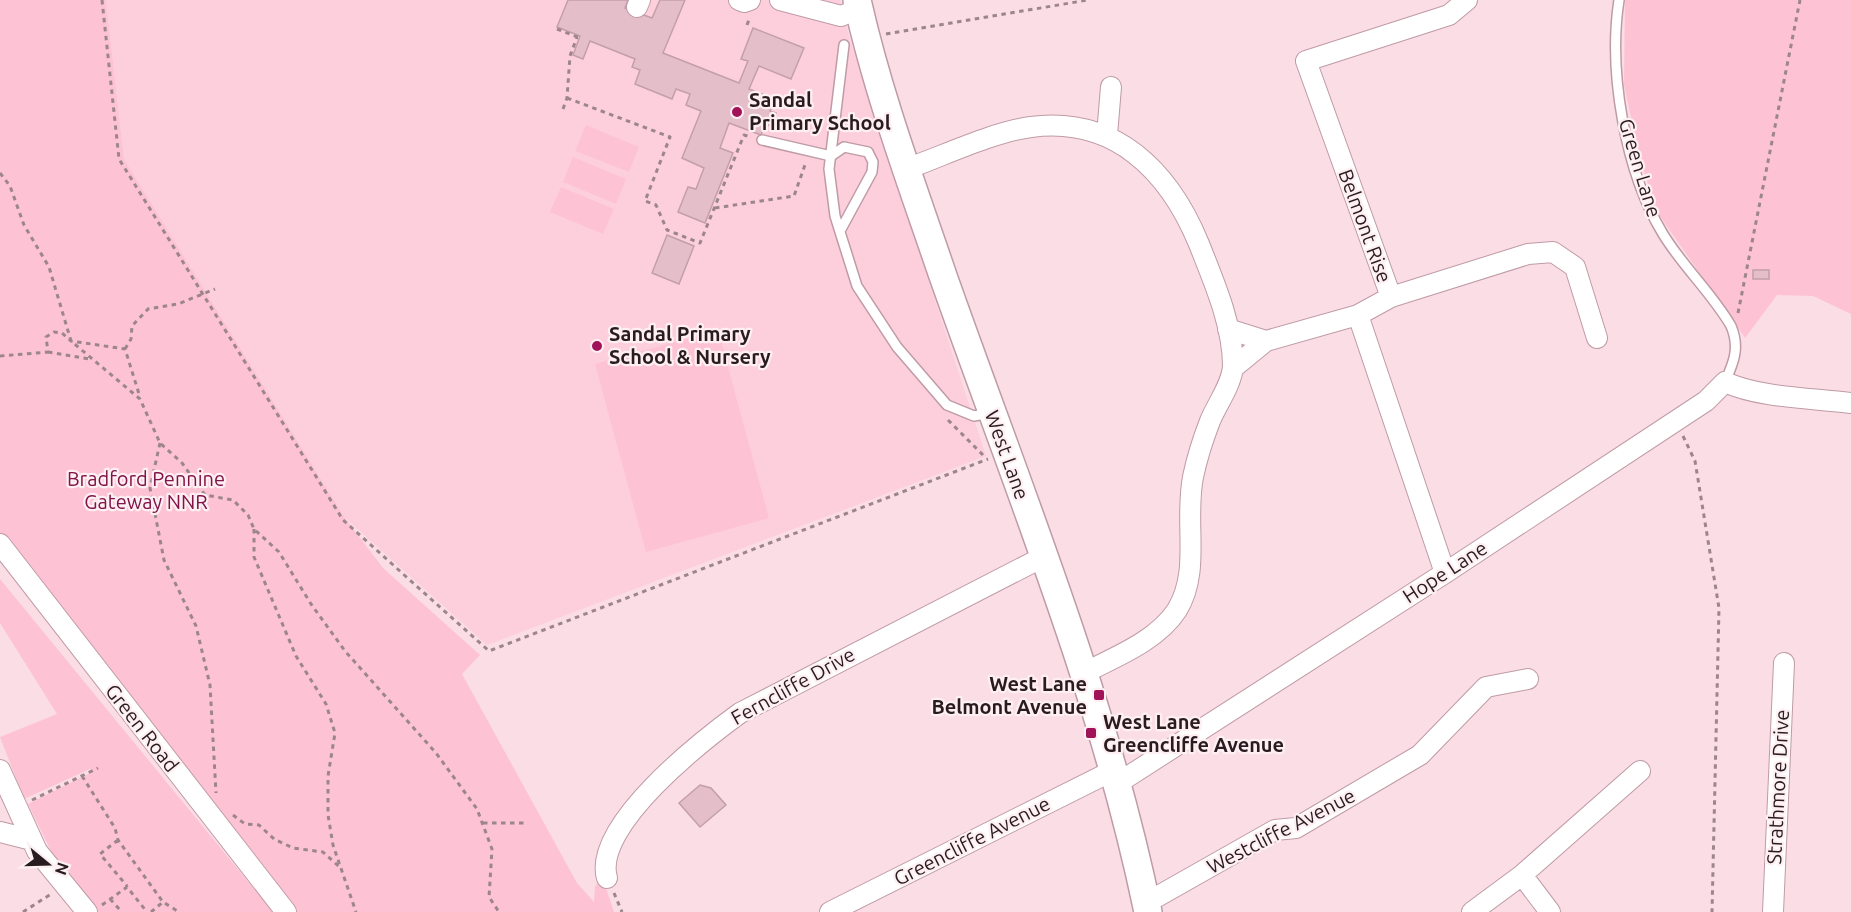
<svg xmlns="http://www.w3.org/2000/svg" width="1851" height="912" font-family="Ubuntu,sans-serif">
<rect width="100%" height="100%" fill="#fbdde6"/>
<!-- built -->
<path fill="#fdcfdd" d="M106,0H840L850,40L986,456L487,645L345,518L124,159Z"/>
<!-- green -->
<path fill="#fdc3d5" d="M0,0H106L124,159L345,518L383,568L480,655L462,674L577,883L594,902L595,887L602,876L614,912H297L137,716L0,538Z
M1625,0H1851V314L1813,296L1777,295L1745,338L1659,215L1641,164L1624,85Z
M586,125L639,147L629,172L575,151Z
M573,157L626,179L616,204L563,182Z
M561,187L614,209L603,234L550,212Z
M718,330L769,518L646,552L595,364Z
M0,579L273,912H98L53,855L28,804L92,772L90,769L24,799L0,737L57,714L0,623Z"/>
<!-- building -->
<path fill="#e4bfca" stroke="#c39faa" stroke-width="1.5" d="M568,0H628L625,8L652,18L660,0H685L663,53L739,83L748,61L741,59L753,28L804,48L791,79L759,66L749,89L775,99L770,111L776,113L771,126L765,124L761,135L729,123L720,148L733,153L705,223L678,212L688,187L696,189L704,168L682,158L701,111L686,105L690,94L676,89L672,99L635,84L640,70L632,67L635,59L590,41L583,59L573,55L580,36L557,27Z
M667,235L694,246L679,284L652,273Z
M1753,270H1769V279H1753Z
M700,785L711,788L726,805L700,827L679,803Z"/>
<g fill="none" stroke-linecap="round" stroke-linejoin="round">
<defs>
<path id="lane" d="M1619,0C1608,71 1625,172 1663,234C1683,267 1712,293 1731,326C1740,347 1734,362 1725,382
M844,45L829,169L835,216L857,286L897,347L947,405L974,416L990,413
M762,140L831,156L844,147L868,152L873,162L872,172L840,231"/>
<path id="street" d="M739,0L744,2L750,0
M780,0L841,16L859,9
M637,7L640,0
M1107,135L1111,87
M906,169C943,156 993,132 1031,127C1115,116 1169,171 1199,244C1214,282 1233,325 1233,366C1232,384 1217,404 1210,421C1203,439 1197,458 1193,477C1184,523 1201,571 1177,610C1157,641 1115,657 1084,673
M1391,297L1528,254L1553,252L1575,267L1597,338
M1228,329L1266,341L1233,368
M1266,341L1358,315
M0,544L286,912
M1445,573L1358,315L1391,297L1306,61L1449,15L1467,0
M0,770L37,851L87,912
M1118,783L1445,573L1706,401L1725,382C1759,398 1813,398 1851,403
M0,832L32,840
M1522,875L1550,912
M607,878C592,826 703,740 740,713L1043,557
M1146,903L1275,830L1296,828L1420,755L1486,687L1528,679
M830,912L1114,770
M1472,912L1522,875L1640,771
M1773,912L1784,663"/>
<path id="secondary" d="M857,0C878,94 912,185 943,276C1017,486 1103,694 1148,912"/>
</defs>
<!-- lane casing -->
<use href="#lane" stroke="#bf9ba6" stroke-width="12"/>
<!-- street casing -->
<use href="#street" stroke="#bf9ba6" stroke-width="22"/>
<!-- secondary casing -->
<use href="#secondary" stroke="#bf9ba6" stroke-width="30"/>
<!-- path -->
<path stroke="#9c868c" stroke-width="3" stroke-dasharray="4.5 4.5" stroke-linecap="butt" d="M102,0L119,159L343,520L489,651L988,459
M747,25L750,17
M557,29L580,38
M886,34L1088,0
M567,98L670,137L645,201L656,205L667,230L700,243L744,135L751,137
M563,109L567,98L570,56L577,37
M0,173L10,186L24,225L49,267L71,341L140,399L160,443L182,463L205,495L233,500L248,515L254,529L279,552L311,604L345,651L436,753L477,809L492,849L489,897L499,912
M715,208L794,196L806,162
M1738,313L1800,0
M125,349L131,339L132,326L148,309L178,304L215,289
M48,352L90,359
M0,356L48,352L46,337L54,332L62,333L71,341L125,349L140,397
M948,420L984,456
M1683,436L1695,461L1719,608L1712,912
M160,443L150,488L164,560L196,626L210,685L216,793
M254,529V557L296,656L326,704L335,733L328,776V815L333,845L356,912
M82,776L115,828L118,840L163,902
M32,800L98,768
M233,815L245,824L259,825L274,839L293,848L323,852L342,869
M483,823H527
M118,840L100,854L127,886
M614,893L622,912
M110,899L122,912
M102,905L127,887L147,912
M23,912L51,894
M151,912L163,902L179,912"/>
<!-- lane -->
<use href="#lane" stroke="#fff" stroke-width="9"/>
<!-- street -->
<use href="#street" stroke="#fff" stroke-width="20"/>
<!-- secondary -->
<use href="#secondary" stroke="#fff" stroke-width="27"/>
</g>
<!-- markers -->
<g fill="#a11259" stroke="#feeff3" stroke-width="2">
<circle cx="737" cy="112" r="6"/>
<circle cx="597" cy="346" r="6"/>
<rect x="1093" y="689" width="12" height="12" rx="3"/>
<rect x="1085" y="727" width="12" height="12" rx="3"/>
</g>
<g text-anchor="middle" stroke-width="4.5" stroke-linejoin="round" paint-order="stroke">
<!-- poi labels -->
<g font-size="20" font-weight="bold" fill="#291c20" stroke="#feeff3" text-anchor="start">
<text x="749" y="107">Sandal<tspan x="749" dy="23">Primary School</tspan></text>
<text x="609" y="341">Sandal Primary<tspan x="609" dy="23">School &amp; Nursery</tspan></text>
<text x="1087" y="691" text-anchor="end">West Lane<tspan x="1087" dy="23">Belmont Avenue</tspan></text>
<text x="1103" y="729">West Lane<tspan x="1103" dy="23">Greencliffe Avenue</tspan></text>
</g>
<!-- street labels -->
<g font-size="20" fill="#291c20" stroke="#feeff3">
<text transform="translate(1640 168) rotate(73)" y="7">Green Lane</text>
<text transform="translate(1365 226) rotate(70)" y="7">Belmont Rise</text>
<text transform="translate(1007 455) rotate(70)" y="7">West Lane</text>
<text transform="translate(1445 572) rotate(-33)" y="7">Hope Lane</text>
<text transform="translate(793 686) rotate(-29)" y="7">Ferncliffe Drive</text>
<text transform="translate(142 728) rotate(52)" y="7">Green Road</text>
<text transform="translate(1778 787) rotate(-87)" y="7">Strathmore Drive</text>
<text transform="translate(1281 831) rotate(-27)" y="7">Westcliffe Avenue</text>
<text transform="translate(972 841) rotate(-27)" y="7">Greencliffe Avenue</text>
</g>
<!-- park labels -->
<g font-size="20" fill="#801347" stroke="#feeff3">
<text x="146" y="486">Bradford Pennine<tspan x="146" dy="23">Gateway NNR</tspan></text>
</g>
</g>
<!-- north arrow -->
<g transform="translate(48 864) rotate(109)" stroke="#feeff3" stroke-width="4.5" paint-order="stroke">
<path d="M0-4.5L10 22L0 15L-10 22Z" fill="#291c20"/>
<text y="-9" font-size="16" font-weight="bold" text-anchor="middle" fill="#291c20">N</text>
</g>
</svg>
